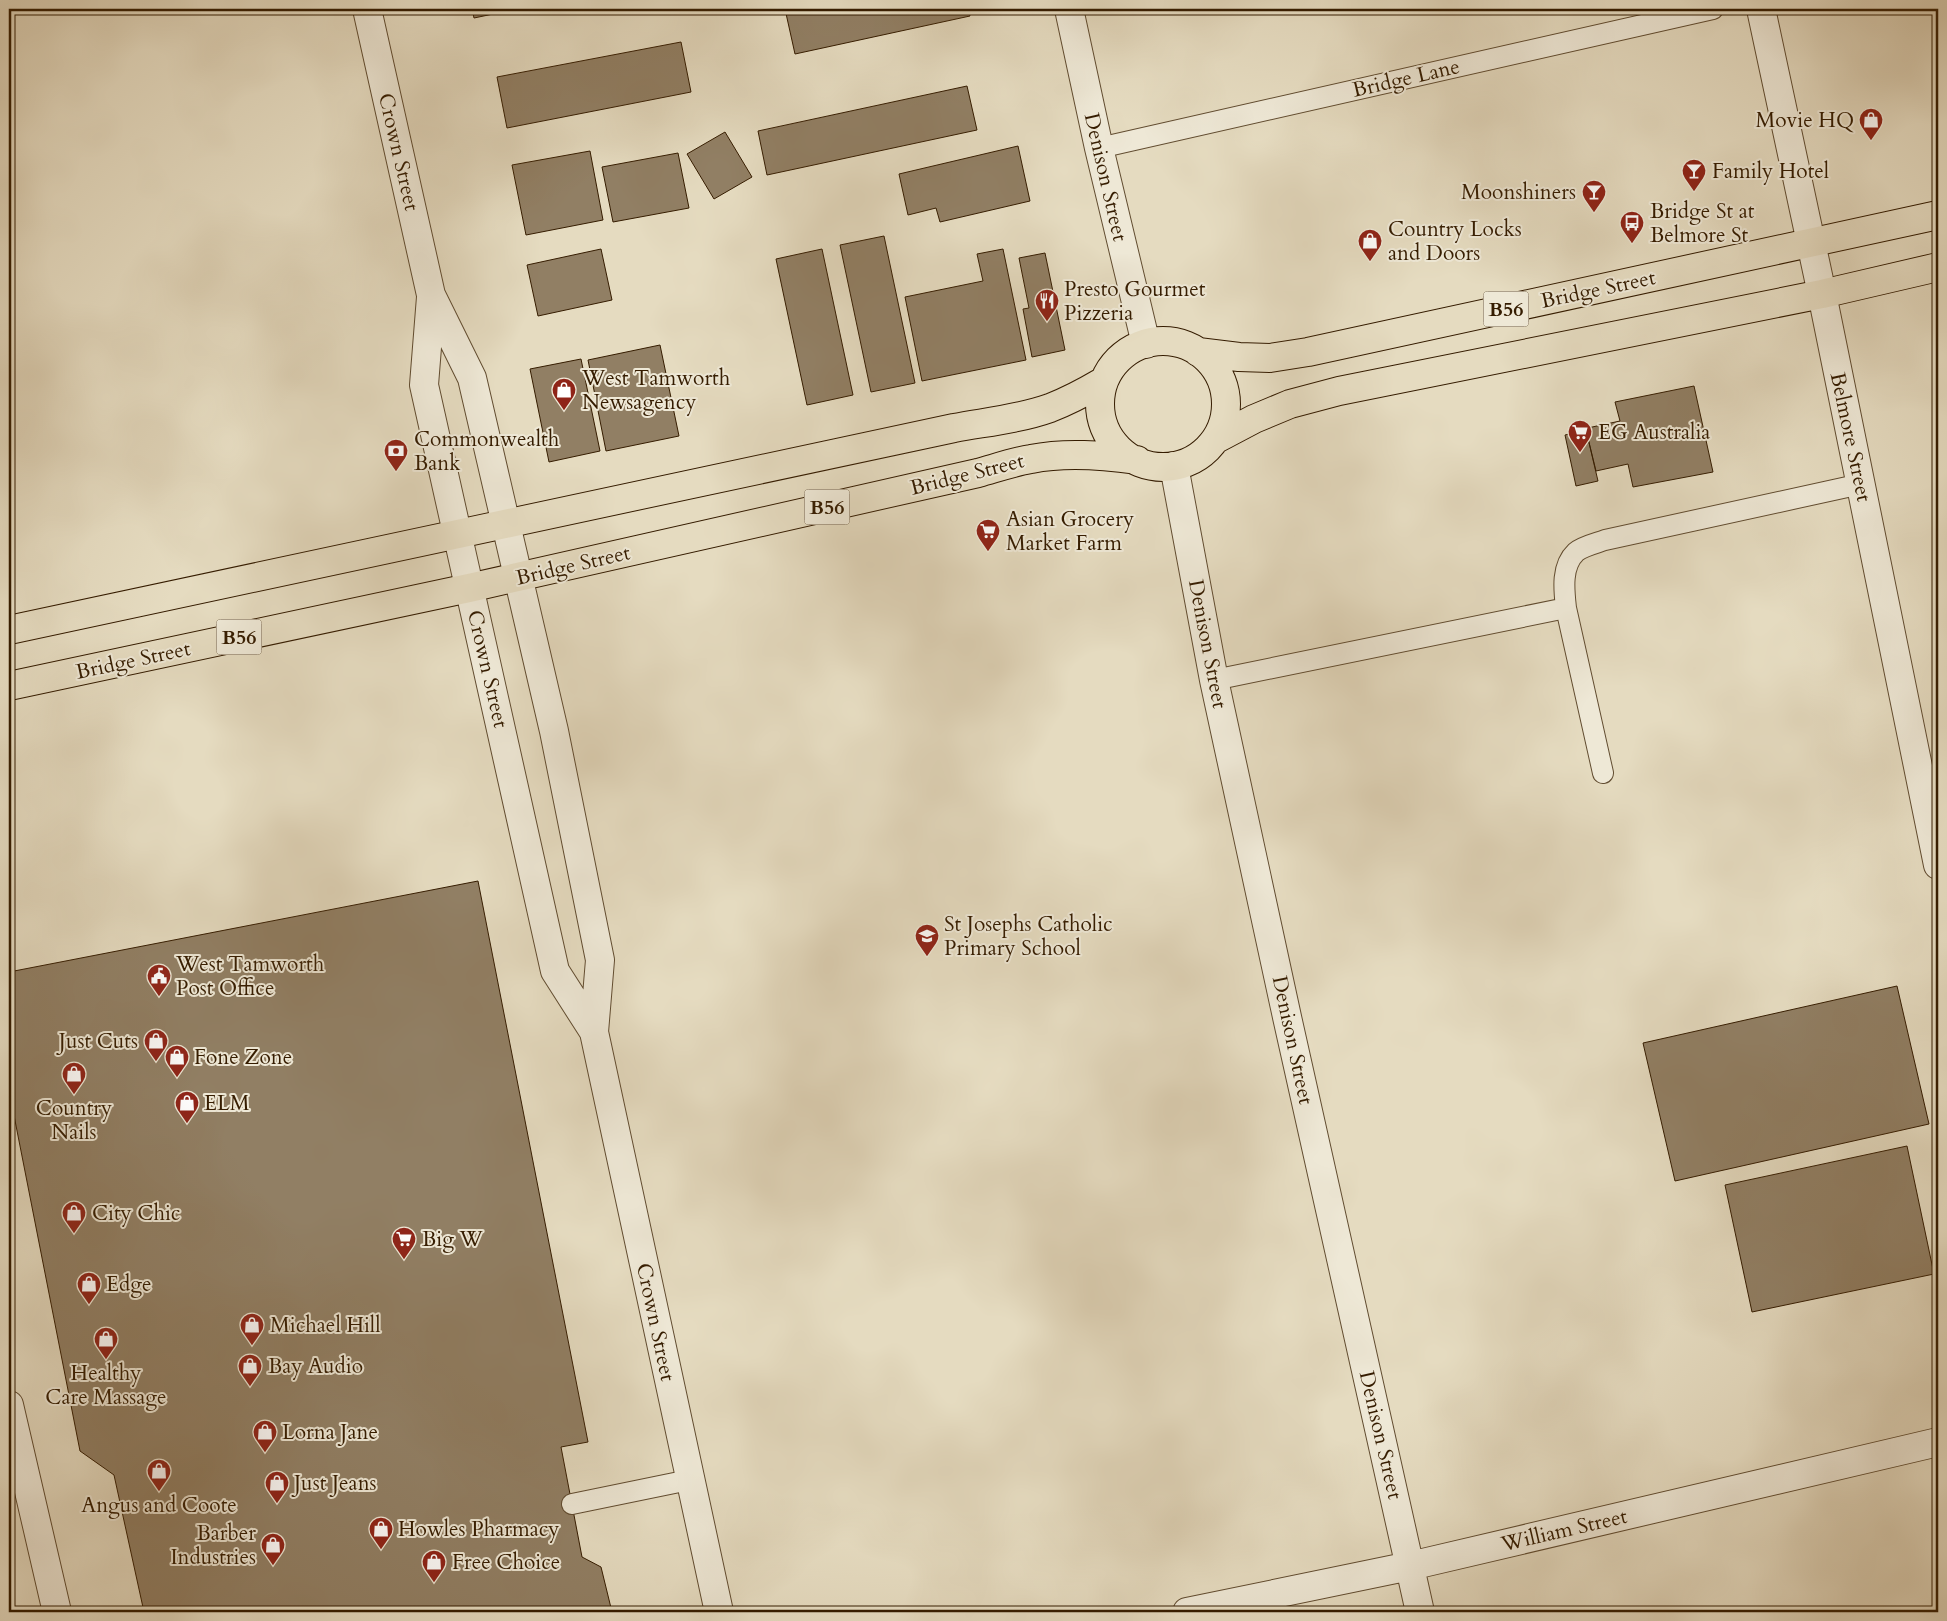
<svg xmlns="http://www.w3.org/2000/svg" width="1947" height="1621" font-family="Cardo,serif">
<rect width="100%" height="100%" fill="#e5dbc0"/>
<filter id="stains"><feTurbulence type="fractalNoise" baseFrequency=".004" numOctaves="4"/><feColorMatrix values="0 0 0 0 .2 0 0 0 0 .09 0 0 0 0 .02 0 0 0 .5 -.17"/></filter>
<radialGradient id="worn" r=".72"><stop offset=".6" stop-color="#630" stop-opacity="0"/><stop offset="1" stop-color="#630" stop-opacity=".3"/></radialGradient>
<!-- building -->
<path fill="#917f64" stroke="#351c00" d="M472,9H517L474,18Z
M785,9H968L970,16L795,54Z
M681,42L691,92L507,128L497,77Z
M967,86L977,130L767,175L758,131Z
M725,132L752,177L714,199L687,154Z
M1018,146L1030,201L940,222L936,208L908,215L899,174Z
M590,151L603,220L526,235L512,165Z
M678,153L689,208L613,222L602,167Z
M884,236L915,383L871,392L840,245Z
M601,249L612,300L538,316L527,265Z
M822,249L853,395L807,405L776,259Z
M1003,249L1026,360L922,381L905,297L983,281L977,254Z
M1045,253L1065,350L1032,357L1023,309L1029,308L1019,258Z
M660,345L679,436L606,451L588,360Z
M581,359L600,451L549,462L530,369Z
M1694,386L1713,472L1633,487L1628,464L1596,471L1586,430L1583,429L1620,421L1615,402Z
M1586,430L1598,481L1576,486L1565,435Z
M478,881L588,1442L561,1447L582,1557L601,1567L612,1612H144L114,1475L80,1451L9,1090V972Z
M1897,986L1929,1124L1675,1181L1643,1043Z
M1907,1146L1934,1274L1752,1312L1725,1185Z"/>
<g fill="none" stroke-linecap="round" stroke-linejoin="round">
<defs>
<path id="service" d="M1099,148L1713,9
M1214,680L1566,608
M1603,773L1566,608C1564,590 1561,566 1576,552C1583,546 1597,543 1605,540L1861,484
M572,1504L689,1480"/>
<path id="minor" d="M367,9L431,295L472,378L554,731L600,960L594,1032L719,1612
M1069,9L1099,148L1146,344
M1822,294L1938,865
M431,297L424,385L555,971L594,1032
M1174,466L1214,680L1287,1017L1420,1612
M9,1405L57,1612
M1187,1612L1410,1566L1938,1442"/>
<path id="tertiary" d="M1761,9L1822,294"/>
<path id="primary" d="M1100 404a63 63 0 1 1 126 0a63 63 0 1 1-126 0Z
M1198,352L1239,357L1270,358L1308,352L1938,215
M1218,438L1254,419L1290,404L1339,391L1822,294L1938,267
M9,630L954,428C986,422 1019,419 1050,408C1068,401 1085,392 1102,382
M9,686L469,588L978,473C996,468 1013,462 1031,459C1066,452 1102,455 1137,460"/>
</defs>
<!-- service casing -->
<use href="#service" stroke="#614c30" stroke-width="22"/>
<!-- minor casing -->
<use href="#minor" stroke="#614c30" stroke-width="30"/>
<!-- tertiary casing -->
<use href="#tertiary" stroke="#614c30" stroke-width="30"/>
<!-- primary casing -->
<use href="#primary" stroke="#351c00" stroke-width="30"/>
<!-- service -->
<use href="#service" stroke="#eee8d6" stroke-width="20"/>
<!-- minor -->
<use href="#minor" stroke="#eee8d6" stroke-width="28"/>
<!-- tertiary -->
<use href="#tertiary" stroke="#eee8d6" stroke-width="28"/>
<!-- primary -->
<use href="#primary" stroke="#e5dbc0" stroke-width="28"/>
</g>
<!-- icons -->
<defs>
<symbol id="shop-pin" viewBox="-11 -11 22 30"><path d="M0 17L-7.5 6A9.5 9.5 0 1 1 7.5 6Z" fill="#8f2418" stroke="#eee8d6"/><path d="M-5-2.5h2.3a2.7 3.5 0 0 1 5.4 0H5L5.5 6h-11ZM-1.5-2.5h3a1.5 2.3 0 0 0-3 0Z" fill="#fff"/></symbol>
<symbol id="bar-pin" viewBox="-11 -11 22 30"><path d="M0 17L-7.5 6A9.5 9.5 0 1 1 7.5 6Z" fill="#8f2418" stroke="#eee8d6"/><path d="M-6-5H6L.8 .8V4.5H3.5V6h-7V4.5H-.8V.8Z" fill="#fff"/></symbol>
<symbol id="bus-pin" viewBox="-11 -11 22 30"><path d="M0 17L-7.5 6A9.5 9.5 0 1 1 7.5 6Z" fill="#8f2418" stroke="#eee8d6"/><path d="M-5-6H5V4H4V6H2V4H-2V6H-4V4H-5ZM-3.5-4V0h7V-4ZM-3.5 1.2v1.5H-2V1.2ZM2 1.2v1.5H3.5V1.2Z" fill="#fff"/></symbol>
<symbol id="restaurant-pin" viewBox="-11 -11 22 30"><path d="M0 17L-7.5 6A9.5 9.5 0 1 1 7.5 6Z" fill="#8f2418" stroke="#eee8d6"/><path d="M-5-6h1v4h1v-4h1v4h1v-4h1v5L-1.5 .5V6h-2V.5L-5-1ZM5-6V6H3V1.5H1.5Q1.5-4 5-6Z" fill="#fff"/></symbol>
<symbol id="supermarket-pin" viewBox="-11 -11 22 30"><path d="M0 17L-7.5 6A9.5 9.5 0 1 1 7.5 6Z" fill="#8f2418" stroke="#eee8d6"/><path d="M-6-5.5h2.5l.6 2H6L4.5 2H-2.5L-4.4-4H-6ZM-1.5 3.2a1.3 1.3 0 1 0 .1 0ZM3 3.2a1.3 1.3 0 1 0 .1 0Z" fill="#fff"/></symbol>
<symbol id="bank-pin" viewBox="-11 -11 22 30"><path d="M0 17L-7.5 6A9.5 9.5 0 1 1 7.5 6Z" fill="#8f2418" stroke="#eee8d6"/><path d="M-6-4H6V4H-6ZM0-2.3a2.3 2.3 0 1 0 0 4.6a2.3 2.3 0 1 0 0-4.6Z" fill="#fff"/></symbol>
<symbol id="school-pin" viewBox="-11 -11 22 30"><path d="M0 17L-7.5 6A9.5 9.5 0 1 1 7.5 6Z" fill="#8f2418" stroke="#eee8d6"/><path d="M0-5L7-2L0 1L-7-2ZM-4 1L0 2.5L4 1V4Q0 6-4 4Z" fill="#fff"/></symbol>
<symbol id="civic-pin" viewBox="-11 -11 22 30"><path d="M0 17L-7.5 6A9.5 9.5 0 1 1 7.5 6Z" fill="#8f2418" stroke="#eee8d6"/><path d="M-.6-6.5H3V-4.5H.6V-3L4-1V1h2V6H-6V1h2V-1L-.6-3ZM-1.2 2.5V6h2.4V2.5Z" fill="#fff"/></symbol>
</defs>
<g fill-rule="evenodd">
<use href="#shop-pin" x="1857" y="106" width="28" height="38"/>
<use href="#bar-pin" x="1680" y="157" width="28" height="38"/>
<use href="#bar-pin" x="1580" y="178" width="28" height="38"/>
<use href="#bus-pin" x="1618" y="209" width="28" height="38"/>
<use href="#shop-pin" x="1356" y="227" width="28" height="38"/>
<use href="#restaurant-pin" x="1033" y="287" width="28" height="38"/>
<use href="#shop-pin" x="550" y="376" width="28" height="38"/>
<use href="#supermarket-pin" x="1566" y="418" width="28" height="38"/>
<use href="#bank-pin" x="382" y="437" width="28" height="38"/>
<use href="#supermarket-pin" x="974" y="517" width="28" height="38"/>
<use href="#school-pin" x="913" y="922" width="28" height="38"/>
<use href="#civic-pin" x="145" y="962" width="28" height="38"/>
<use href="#shop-pin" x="142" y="1027" width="28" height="38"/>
<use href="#shop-pin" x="163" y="1043" width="28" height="38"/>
<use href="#shop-pin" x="60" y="1060" width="28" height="38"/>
<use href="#shop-pin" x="173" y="1089" width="28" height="38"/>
<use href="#shop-pin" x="60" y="1199" width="28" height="38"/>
<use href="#supermarket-pin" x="390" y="1225" width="28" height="38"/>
<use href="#shop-pin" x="75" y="1270" width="28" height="38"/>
<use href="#shop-pin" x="238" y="1311" width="28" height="38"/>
<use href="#shop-pin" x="92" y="1325" width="28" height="38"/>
<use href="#shop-pin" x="236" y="1352" width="28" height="38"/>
<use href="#shop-pin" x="251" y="1418" width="28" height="38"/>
<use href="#shop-pin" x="145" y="1457" width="28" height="38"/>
<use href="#shop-pin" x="263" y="1469" width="28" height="38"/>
<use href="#shop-pin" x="367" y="1515" width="28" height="38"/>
<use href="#shop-pin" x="259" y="1531" width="28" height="38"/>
<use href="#shop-pin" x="420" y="1548" width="28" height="38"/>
</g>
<g text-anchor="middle" stroke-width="4" stroke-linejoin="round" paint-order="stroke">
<!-- shield labels -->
<g fill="#eee8d6" stroke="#6c5940" stroke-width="1">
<rect x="1483.5" y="291.5" width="45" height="35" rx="4"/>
<rect x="804.5" y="489.5" width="45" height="35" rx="4"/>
<rect x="216.5" y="619.5" width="45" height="35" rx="4"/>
</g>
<g font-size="20" font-weight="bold" fill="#351c00">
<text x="1506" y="316">B56</text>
<text x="827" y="514">B56</text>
<text x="239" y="644">B56</text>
</g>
<!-- street labels -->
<g font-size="21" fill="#351c00" stroke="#eee8d6">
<text transform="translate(1406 78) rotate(-13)" y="7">Bridge Lane</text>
<text transform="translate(399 152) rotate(77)" y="7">Crown Street</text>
<text transform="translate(1106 177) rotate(77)" y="7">Denison Street</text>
<text transform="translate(1598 289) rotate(-12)" y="7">Bridge Street</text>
<text transform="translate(1851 437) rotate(78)" y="7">Belmore Street</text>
<text transform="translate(967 474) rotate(-14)" y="7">Bridge Street</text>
<text transform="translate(573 565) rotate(-13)" y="7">Bridge Street</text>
<text transform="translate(1208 644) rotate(79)" y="7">Denison Street</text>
<text transform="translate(133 660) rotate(-12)" y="7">Bridge Street</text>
<text transform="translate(488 669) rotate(77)" y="7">Crown Street</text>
<text transform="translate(1293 1040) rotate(78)" y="7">Denison Street</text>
<text transform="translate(656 1322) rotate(78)" y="7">Crown Street</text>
<text transform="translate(1381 1435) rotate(77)" y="7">Denison Street</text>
<text transform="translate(1564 1530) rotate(-13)" y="7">William Street</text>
</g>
<!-- poi labels -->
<g font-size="21" fill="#351c00" stroke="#eee8d6" text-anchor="start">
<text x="1854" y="127" text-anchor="end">Movie HQ</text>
<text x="1712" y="178">Family Hotel</text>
<text x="1576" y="199" text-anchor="end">Moonshiners</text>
<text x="1650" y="218">Bridge St at<tspan x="1650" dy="24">Belmore St</tspan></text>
<text x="1388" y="236">Country Locks<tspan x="1388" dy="24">and Doors</tspan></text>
<text x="1064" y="296">Presto Gourmet<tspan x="1064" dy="24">Pizzeria</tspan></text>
<text x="582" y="385">West Tamworth<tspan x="582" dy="24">Newsagency</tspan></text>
<text x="1598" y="439">EG Australia</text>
<text x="414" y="446">Commonwealth<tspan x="414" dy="24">Bank</tspan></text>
<text x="1006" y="526">Asian Grocery<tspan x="1006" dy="24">Market Farm</tspan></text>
<text x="944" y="931">St Josephs Catholic<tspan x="944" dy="24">Primary School</tspan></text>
<text x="176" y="971">West Tamworth<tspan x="176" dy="24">Post Office</tspan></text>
<text x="138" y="1048" text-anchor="end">Just Cuts</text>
<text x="194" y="1064">Fone Zone</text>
<text x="204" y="1110">ELM</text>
<text x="74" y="1115" text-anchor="middle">Country<tspan x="74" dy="24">Nails</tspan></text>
<text x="92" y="1220">City Chic</text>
<text x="422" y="1246">Big W</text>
<text x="106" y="1291">Edge</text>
<text x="270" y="1332">Michael Hill</text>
<text x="268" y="1373">Bay Audio</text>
<text x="106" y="1380" text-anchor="middle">Healthy<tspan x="106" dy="24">Care Massage</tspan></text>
<text x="282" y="1439">Lorna Jane</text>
<text x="294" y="1490">Just Jeans</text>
<text x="159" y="1512" text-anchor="middle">Angus and Coote</text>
<text x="398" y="1536">Howles Pharmacy</text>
<text x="256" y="1540" text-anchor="end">Barber<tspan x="256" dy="24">Industries</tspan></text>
<text x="452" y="1569">Free Choice</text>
</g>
</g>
<!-- margin -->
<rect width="1947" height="1621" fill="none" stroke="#e5dbc0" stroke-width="30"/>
<rect x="10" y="10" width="1927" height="1601" fill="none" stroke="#351c00" stroke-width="2.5"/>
<rect x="15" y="15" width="1917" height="1591" fill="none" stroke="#351c00"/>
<rect width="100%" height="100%" filter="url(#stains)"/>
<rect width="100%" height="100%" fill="url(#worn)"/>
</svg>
